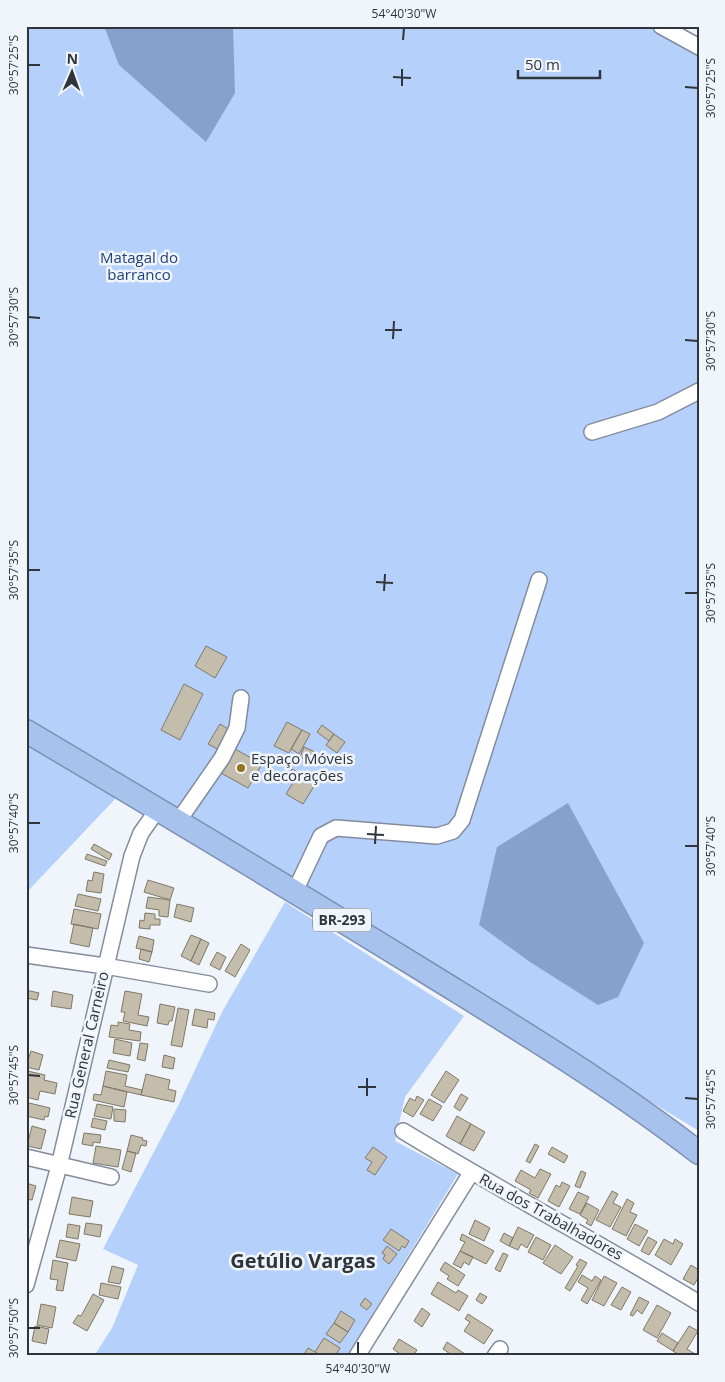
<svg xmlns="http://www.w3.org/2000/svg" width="725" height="1382" font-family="'Open Sans',sans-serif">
<rect width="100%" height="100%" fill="#f0f5fc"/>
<!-- green -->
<path fill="#b6d0fc" d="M26,26H648L699,54V1131L26,721Z
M26,745L118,796L26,893Z
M285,902L464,1016L405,1097L395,1141L458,1174L347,1356H94L112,1328L138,1265L103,1249L179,1104L222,1012Z"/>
<!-- water -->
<path fill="#86a1ce" d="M104,26H233L235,93L206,142L119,65Z
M568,803L644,943L618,997L598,1005L530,962L479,925L497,847Z"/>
<!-- building -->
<path fill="#c5bdac" stroke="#7f7867" d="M206,646L227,657L215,678L195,666Z
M184,684L203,694L180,740L161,730Z
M287,722L302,730L289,753L274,746Z
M220,724L233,732L221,751L208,744Z
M322,725L334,734L329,741L317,732Z
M302,730L310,734L299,754L291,749Z
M334,734L345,742L337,753L326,745Z
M304,747L315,752L310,762L300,757Z
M235,749L262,764L248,788L221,773Z
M292,769L316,783L303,804L286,794L294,781L287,777Z
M94,844L112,854L109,860L91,849Z
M87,854L107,861L105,866L85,859Z
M94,872L104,874L101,893L86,891L88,880L92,881Z
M148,880L174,888L170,900L144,892Z
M78,894L101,899L98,911L75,906Z
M148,897L170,900L168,917L159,916V910L146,908Z
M177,904L194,908L191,922L174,917Z
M74,909L101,914L98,929L71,924Z
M145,913L155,914V919H160V925H150V929L139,928L140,920L144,921Z
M74,924L93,928L89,947L70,943Z
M191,935L201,939L191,961L181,956Z
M139,936L154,940L152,952L136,948Z
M201,939L209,943L199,965L191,961Z
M241,944L250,950L235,977L225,971Z
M141,949L152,952L149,962L139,959Z
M217,952L226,957L220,970L210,965Z
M26,990L39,993L37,1000L26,998Z
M53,991L73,995L71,1009L51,1006Z
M125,991L142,994L138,1015L149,1017L147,1026L123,1021L125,1012H121Z
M160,1004L175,1007L172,1021H169L168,1025L157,1023Z
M178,1008L189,1010L182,1047L171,1045Z
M195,1009L215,1013L214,1020L208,1019L207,1028L192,1025Z
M118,1022L130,1024L129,1030L141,1032L140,1041L109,1037L111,1025L118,1026Z
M115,1039L132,1043L130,1056L113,1053Z
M140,1043L148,1044L145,1061L137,1059Z
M31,1051L43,1055L39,1070L26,1067V1059L28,1060Z
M164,1055L175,1058L173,1069L162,1067Z
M109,1060L130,1065L128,1072L107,1068Z
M28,1071L45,1075L44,1080L57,1083L55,1094L40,1091L38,1100L26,1097Z
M106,1071L127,1075L125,1086L142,1090L141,1095L103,1086Z
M446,1071L459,1080L444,1103L431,1095Z
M146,1074L170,1080L168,1089L176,1091L174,1102L141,1095Z
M103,1086L127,1092L124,1107L93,1100L94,1094L101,1095Z
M461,1094L468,1098L460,1111L454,1107Z
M417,1096L424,1100L413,1117L403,1111L410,1098L415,1101Z
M429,1099L442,1106L433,1121L420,1114Z
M29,1103L50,1108L48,1117L45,1116L44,1120L26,1116Z
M97,1104L113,1107L111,1119L94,1116Z
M114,1109L126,1110L125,1122L114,1121Z
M457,1116L471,1124L460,1144L446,1136Z
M93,1118L107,1121L105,1130L91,1127Z
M471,1124L485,1132L474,1151L460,1144Z
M32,1126L46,1130L41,1149L27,1146Z
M84,1133L101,1135L100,1143L93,1142V1146L82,1144Z
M131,1135L143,1138L142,1140L147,1141L146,1146L141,1145L138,1154L127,1151Z
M535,1144L539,1146L530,1163L526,1161Z
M96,1146L121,1150L118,1167L93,1163Z
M373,1147L387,1157L375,1175L367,1170L372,1162L365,1158Z
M552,1147L568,1156L564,1163L548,1154Z
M127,1151L136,1153L131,1172L122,1169Z
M540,1169L551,1174L538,1198L529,1193L531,1190L515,1181L521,1170L535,1178Z
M581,1171L586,1173L580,1188L575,1186Z
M562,1182L570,1186L559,1207L548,1201L556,1185L560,1187Z
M26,1183L36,1186L32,1200L26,1199Z
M612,1191L618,1194L613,1203L621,1207L610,1227L596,1220Z
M578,1192L589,1197L580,1214L569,1209Z
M72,1197L93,1201L90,1217L69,1214Z
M627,1199L634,1203L630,1212L637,1215L626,1236L612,1229Z
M587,1203L599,1210L591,1226L586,1223L588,1220L580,1215Z
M475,1220L490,1228L484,1241L469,1234Z
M86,1223L102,1225L100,1237L84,1234Z
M68,1224L80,1226L78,1239L66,1237Z
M635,1224L648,1231L639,1246L627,1239Z
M518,1227L534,1235L527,1248L521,1244L518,1250L509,1246Z
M391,1229L409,1241L405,1248L402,1246L399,1251L383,1240Z
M504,1233L513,1238L509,1246L500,1241Z
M462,1234L494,1251L486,1264L460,1251L465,1242L460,1240Z
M536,1237L551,1245L543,1260L528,1252Z
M648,1237L657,1242L649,1255L641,1251Z
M664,1239L673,1244L675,1239L683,1244L671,1265L655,1255Z
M60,1240L80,1244L76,1261L56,1257Z
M555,1245L573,1257L561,1274L543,1263Z
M387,1246L397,1254L389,1264L383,1259L385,1255L382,1253Z
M460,1251L473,1257L469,1265L464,1262L461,1268L453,1264Z
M503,1253L508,1255L500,1272L495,1269Z
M580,1259L587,1263L570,1291L565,1288L578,1266L576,1265Z
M53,1260L68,1263L63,1291L56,1290L58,1280L50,1279Z
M445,1262L465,1275L458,1286L447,1279L449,1276L440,1270Z
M691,1265L699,1270V1276L694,1285L683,1279Z
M112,1266L124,1269L120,1284L108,1282Z
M582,1275L592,1281L595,1276L601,1280L587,1304L581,1300L588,1288L578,1282Z
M604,1276L617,1283L604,1306L592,1300Z
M438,1282L456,1293L458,1290L468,1296L459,1311L431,1294Z
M101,1283L121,1287L118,1299L99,1295Z
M622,1287L631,1292L621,1310L611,1305Z
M480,1293L487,1297L482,1304L476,1300Z
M93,1294L104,1300L87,1331L73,1323L78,1315L81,1316Z
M639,1297L649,1302L642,1314L637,1310L633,1316L630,1315Z
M365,1298L372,1304L367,1310L360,1305Z
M41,1304L56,1307L52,1328L37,1325Z
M657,1305L671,1313L657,1338L643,1330Z
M422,1308L430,1314L422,1327L414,1321Z
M341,1311L355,1320L348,1332L334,1323Z
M468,1314L493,1330L484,1344L464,1331L470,1322L465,1319Z
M334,1323L348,1332L340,1343L326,1334Z
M35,1326L49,1329L46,1344L32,1341Z
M689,1326L698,1331L687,1349L695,1354L694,1356H681L673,1351Z
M662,1333L678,1343L673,1351L657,1341Z
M324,1338L340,1348L335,1356H320L315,1352Z
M399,1339L417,1350L413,1356H403L393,1349Z
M447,1342L468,1356H453L443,1349Z
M308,1348L315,1352L320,1356H303Z"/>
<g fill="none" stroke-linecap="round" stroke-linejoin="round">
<defs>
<path id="minor" d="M661,26L699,47
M592,432L658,412L699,391
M179,820L222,758L237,728L241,698
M295,891L321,836L336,828L437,836L453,831L462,820L539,580
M26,955L105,966L209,984
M403,1131C500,1190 601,1244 699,1303
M26,1157L111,1177
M26,1285L59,1166L132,856L141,833L158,809
M357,1356L471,1173
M495,1356L500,1349"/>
<path id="highway" d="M26,731C161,811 296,892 429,974C521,1031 614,1087 699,1153"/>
</defs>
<!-- minor casing -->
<use href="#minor" stroke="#838c9c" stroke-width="18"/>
<!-- highway casing -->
<use href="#highway" stroke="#7e90af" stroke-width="25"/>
<!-- minor -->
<use href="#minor" stroke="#fff" stroke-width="15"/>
<!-- highway -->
<use href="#highway" stroke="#a8c2ee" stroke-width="22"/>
</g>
<!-- ticks -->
<path fill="none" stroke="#30343b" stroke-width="2" d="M403,40L404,28M28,65H40M393,77L411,78M402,86V69M685,87L698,88M28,317L40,318M385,330H402M393,339L394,321M685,340L698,341M28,570H40M376,582L393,583M384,591L385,574M685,593H698M28,823H40M367,834L384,835M375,844L376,826M685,846H698M28,1075L40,1076M358,1087H376M367,1096V1078M685,1098L698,1099M28,1328H40M358,1354V1342"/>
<!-- markers -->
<circle fill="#94731b" stroke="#f0f5fc" stroke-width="2" cx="241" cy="768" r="5"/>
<g text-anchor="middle" stroke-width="5" stroke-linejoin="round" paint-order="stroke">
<!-- shield labels -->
<rect fill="#f0f5fc" stroke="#6a6e75" stroke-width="1" x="313" y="908.5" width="58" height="23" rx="4"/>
<g font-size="14" font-weight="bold" fill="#30343b">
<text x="342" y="925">BR-293</text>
</g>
<!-- park labels -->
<g font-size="15" fill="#22437b" stroke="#f0f5fc">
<text x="139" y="263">Matagal do<tspan x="139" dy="17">barranco</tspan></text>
</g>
<!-- poi labels -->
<g font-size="15" fill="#30343b" stroke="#f0f5fc" text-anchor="start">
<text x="251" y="764">Espaço Móveis<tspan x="251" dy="17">e decorações</tspan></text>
</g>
<!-- street labels -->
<g font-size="15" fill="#30343b" stroke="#f0f5fc">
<text transform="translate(87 1045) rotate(-77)" y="5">Rua General Carneiro</text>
<text transform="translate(551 1217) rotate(29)" y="5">Rua dos Trabalhadores</text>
</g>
<!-- district labels -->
<g font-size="20" font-weight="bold" fill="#30343b" stroke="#f0f5fc">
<text x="303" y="1268">Getúlio Vargas</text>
</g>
</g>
<!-- border -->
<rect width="725" height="1382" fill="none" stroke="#f0f5fc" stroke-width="55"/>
<!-- north arrow -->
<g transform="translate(72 72) rotate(2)" stroke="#f0f5fc" stroke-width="4" paint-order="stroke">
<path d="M0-4L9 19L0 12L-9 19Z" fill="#30343b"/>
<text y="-8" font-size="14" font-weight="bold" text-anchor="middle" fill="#30343b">N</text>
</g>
<!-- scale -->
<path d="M518 70v8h82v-8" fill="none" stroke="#30343b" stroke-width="2.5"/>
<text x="525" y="70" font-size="15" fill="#30343b" stroke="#f0f5fc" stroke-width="4" paint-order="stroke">50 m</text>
<rect x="28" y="28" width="670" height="1326" fill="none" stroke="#30343b" stroke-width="2"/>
<g font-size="12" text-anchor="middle" fill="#30343b">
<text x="404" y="18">54°40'30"W</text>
<text transform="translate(14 65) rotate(-90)" y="4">30°57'25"S</text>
<text transform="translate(711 88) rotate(-90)" y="4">30°57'25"S</text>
<text transform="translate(14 317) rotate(-90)" y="4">30°57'30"S</text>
<text transform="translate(711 341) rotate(-90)" y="4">30°57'30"S</text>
<text transform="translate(14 570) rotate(-90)" y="4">30°57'35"S</text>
<text transform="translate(711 593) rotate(-90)" y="4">30°57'35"S</text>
<text transform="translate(14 823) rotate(-90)" y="4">30°57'40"S</text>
<text transform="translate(711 846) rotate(-90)" y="4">30°57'40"S</text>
<text transform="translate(14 1075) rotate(-90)" y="4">30°57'45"S</text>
<text transform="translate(711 1099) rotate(-90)" y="4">30°57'45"S</text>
<text transform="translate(14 1328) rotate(-90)" y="4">30°57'50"S</text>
<text x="358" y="1373">54°40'30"W</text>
</g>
</svg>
